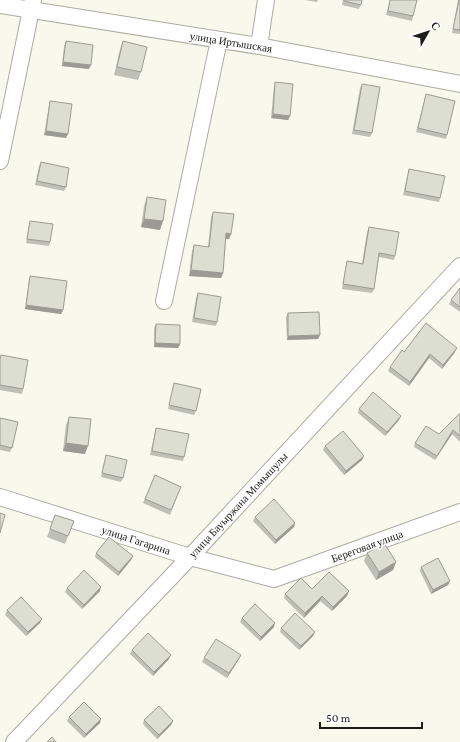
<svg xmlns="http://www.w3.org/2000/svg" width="460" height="742" font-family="'Crimson Pro',serif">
<rect width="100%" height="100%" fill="#f8f9ec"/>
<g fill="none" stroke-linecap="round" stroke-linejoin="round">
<defs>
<path id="minor" d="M0,5L259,46L460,84
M259,46L266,0
M0,161L33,0
M164,301L219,40
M0,497L190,557L274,579L460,512
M14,742L190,557L460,266"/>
</defs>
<!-- minor casing -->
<use href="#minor" stroke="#aaaca0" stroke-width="18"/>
<!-- minor -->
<use href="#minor" stroke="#fff" stroke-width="16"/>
</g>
<!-- wall -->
<path fill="#bebfb5" d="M305,0H318L317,2Z
M343,0H362L359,9L342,5Z
M390,0H417L412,21L386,15Z
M458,0H460V34L452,33Z
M66,41L89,69L62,66L64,46Z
M123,41L141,72L138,80L114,75L120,49Z
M275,82L290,116L288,120L271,118L274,86Z
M362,84L372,133L370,137L352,134L360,88Z
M426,94L447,135L446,139L416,132Z
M50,101L66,138L44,135L49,105Z
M41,162L66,187L64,191L35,185L39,166Z
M409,169L440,198L439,202L403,195L408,173Z
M147,197L160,230L141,227L144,206Z
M213,212L231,234L229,239H226L223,273L221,278L189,276L192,251L194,245L208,247L211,217Z
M30,221L50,242L49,246L26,243L29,225Z
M369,227L395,256L394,260L379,257L374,289L372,293L342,289L346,265L347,261L362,263L367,232Z
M30,276L63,310L61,314L25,309L29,280Z
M460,288V312L449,304L451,300Z
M198,293L217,322L216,326L192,322L196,298Z
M288,313L320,335L318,339L287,340L286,317Z
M156,324L180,344L178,348L154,347V328Z
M404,352H455L442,369L429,358L409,386L388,371L390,367Z
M1,355L23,389L22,394L0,390V357Z
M174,383L196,411L194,415L168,409Z
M359,409L399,420L385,436L358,413Z
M460,414V442L452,434L435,460L414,447L415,443L439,434Z
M69,417L85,454L63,451L66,425Z
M0,418L12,448L10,452L0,450Z
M156,428L184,457L183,461L150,455L155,432Z
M325,446L362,460L344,475L323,450Z
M106,455L123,478L121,482L101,477Z
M155,475L181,487L170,515L143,503Z
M55,515L74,521L65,544L47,537Z
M255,517L295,523L294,527L275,544L253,521Z
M96,553L133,556L131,560L118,576L95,557Z
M367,553L396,562L393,570L376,580L364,561Z
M421,567L448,585L431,594L420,571Z
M67,588L100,591L82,609L65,592Z
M312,589L349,591L347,596L332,611L320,601L304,618L284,598L285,594Z
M7,610L40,623L26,636L5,615Z
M242,618L274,627L260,641L240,622Z
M281,628L313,636L299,650L280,632Z
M132,650L169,659L153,676L130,654Z
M241,655L239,659L227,678L202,662L204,658Z
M69,717L100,723L84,738L67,721Z
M144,720L173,721L171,725L157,739L143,724Z"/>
<!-- shaded-wall -->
<path fill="#9b9b93" d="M63,62L91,65L89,69L62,66Z
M273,114L290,116L288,120L271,118Z
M46,131L68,134L66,138L44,135Z
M144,219L163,221L160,230L141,227Z
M226,233L231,234L229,239H224Z
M191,270L223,273L221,278L189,276Z
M26,305L63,310L61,314L25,309Z
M320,335L318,339L287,340L288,336Z
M155,343L180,344L178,348L154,347Z
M457,348L455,352L442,369L443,365Z
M430,354L429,358L409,386L410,382Z
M401,416L399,420L385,436L387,432Z
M453,430L452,434L435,460L437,456Z
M66,443L88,446L85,454L63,451Z
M364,456L362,460L344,475L346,471Z
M295,523L294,527L275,544L276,540Z
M133,556L131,560L118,576L119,572Z
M396,562L393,570L376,580L379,572Z
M450,581L448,585L431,594L433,590Z
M101,587L100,591L82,609L84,605Z
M349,591L347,596L332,611L333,607Z
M322,596L320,601L304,618L305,613Z
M42,619L40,623L26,636L28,632Z
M275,623L274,627L260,641L261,637Z
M315,632L313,636L299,650L301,646Z
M171,655L169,659L153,676L154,672Z
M241,655L239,659L227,678L229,673Z
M101,719L100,723L84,738L86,734Z
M173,721L171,725L157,739L159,735Z"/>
<!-- building -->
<path fill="#ddded2" stroke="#9b9b93" d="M344,0H362L361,5L344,1Z
M390,0H417L413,16L388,11Z
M459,0H460V30L453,29Z
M66,41L93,45L91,65L63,62Z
M123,41L147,47L141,72L117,67Z
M275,82L293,84L290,116L273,114Z
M362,84L380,87L372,133L354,130Z
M426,94L455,101L447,135L418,128Z
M50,101L72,104L68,134L46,131Z
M41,162L69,168L66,187L37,181Z
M409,169L445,176L440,198L405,191Z
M147,197L166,200L163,221L144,219Z
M213,212L234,214L231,234L226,233L223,273L191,270L194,245L209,247Z
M30,221L53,224L50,242L27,239Z
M369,227L399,232L395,256L379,253L374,289L343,284L347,261L363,264Z
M30,276L67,281L63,310L26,305Z
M460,288V307L451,300Z
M198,293L221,297L217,322L194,318Z
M319,312L320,335L288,336V313Z
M426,323L457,348L443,365L430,354L410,382L390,367L402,350L404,352Z
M156,324L180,325V344L155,343Z
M1,355L28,360L23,389L0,385V359Z
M174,383L201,389L196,411L169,405Z
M373,392L401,416L387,432L359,409Z
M459,414H460V436L453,430L437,456L415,443L426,426L439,434Z
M69,417L91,419L88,446L66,443Z
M0,418L18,422L12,448L0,445Z
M156,428L189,434L184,457L152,451Z
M343,431L364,456L346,471L325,446Z
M106,455L127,460L123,478L102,473Z
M155,475L181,487L171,510L145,499Z
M274,499L295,523L276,540L255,517Z
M0,513L5,515L0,533Z
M55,515L74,521L68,536L50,529Z
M109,537L133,556L119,572L96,553Z
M384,543L396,562L379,572L367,553Z
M438,558L450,581L433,590L421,567Z
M84,570L101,587L84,605L67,588Z
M329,572L349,591L333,607L322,596L305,613L285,594L301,578L312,589Z
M21,597L42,619L28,632L7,610Z
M255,604L275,623L261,637L242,618Z
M295,613L315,632L301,646L281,628Z
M148,633L171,655L154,672L132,650Z
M216,639L241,655L229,673L204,658Z
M84,702L101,719L86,734L69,717Z
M159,706L173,721L159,735L144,720Z
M52,737L56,742H47Z"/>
<g text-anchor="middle" stroke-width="3" stroke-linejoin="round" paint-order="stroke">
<!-- street labels -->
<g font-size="11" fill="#1c1c18" stroke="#fff">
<text transform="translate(231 42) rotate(9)" y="4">улица Иртышская</text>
<text transform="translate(238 505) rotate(-47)" y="4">улица Бауыржана Момышулы</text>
<text transform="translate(136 540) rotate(18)" y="4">улица Гагарина</text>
<text transform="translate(367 546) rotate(-20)" y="4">Береговая улица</text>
</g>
</g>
<!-- north arrow -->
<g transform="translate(428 32) rotate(51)" stroke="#ffffff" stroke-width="3" paint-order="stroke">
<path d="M0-3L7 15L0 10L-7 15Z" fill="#1c1c18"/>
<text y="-6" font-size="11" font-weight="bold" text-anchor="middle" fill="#1c1c18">С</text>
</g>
<!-- scale -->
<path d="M320 722v6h102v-6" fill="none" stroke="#1c1c18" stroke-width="2"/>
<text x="326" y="722" font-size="12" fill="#1c1c18" stroke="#ffffff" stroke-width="3" paint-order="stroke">50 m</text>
</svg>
